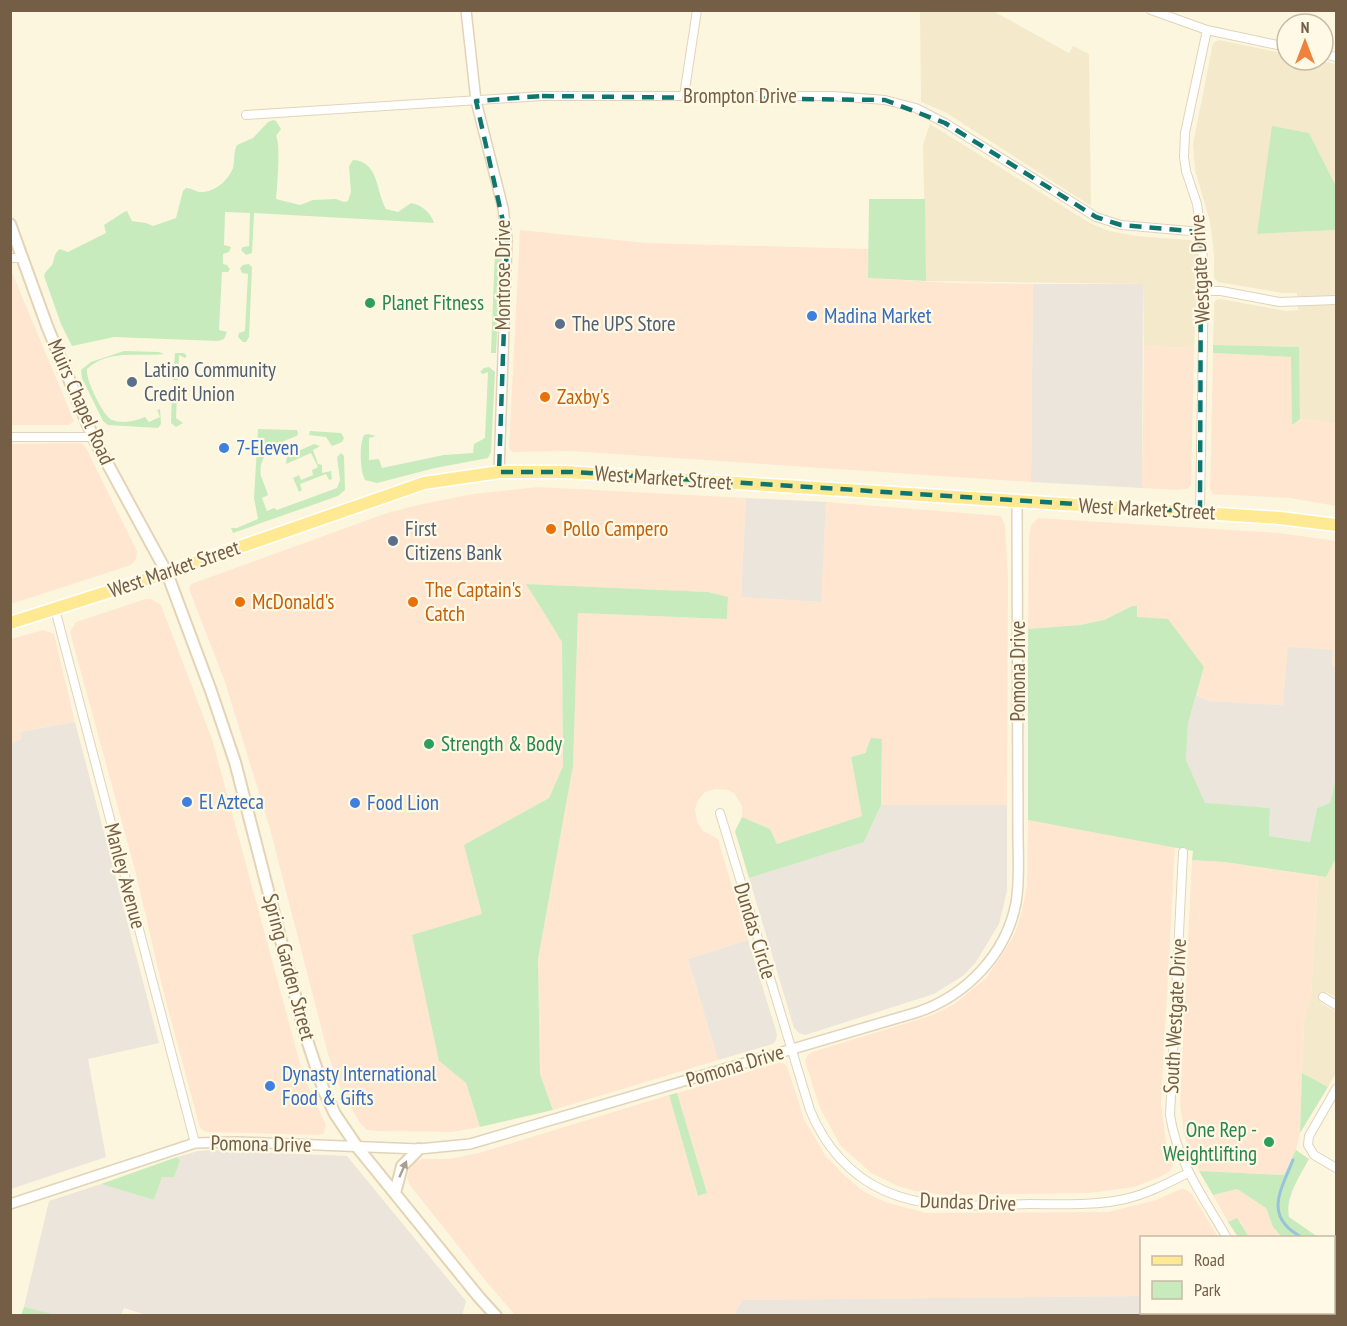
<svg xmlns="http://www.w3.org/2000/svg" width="1347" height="1326" font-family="'PT Sans Narrow',sans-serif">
<rect width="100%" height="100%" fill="#fdf6de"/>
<!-- residential -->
<path fill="#f5e9cc" d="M920,11H993L1069,53L1073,46L1089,54L1091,206L945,112L921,102Z
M1219,40L1287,54V60H1316L1336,64V186L1309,133L1257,234L1336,230V424L1300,419L1298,347L1213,345L1214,303L1216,300L1221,299L1286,311L1298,310L1297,293H1282L1218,282L1214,278V254L1210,222L1195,170L1193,144L1213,43Z
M930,124L1090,223L1109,231L1137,236L1190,240L1196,243L1198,264L1194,348L1144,346L1143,284L926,281L923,144Z
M1336,858V997L1326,992L1320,1002L1336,1012V1073L1328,1087L1302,1073L1304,1021L1311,996L1318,876L1326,877Z"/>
<!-- commercial -->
<path fill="#ffe6d1" d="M520,230L646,243L869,249L868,278L951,283L1033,284L1031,482L570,451L513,452L509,448Z
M11,270L74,421L69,425H11Z
M1144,346L1194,348L1191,485L1187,489L1177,490L1142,488Z
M1213,353L1292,357V424L1300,419L1336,424V506L1290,498L1213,494L1210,489Z
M81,443L85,446L137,551L136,559L131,565L11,604V444Z
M538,487L746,498L741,597L820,602L826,502L1001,516L1005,525L1008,578L1007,805H881L882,739L869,745L864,753L851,757L862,816L777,844L770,829L742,817V806L734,793L728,790L716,789L705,792L698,800L695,809L697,822L702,830L718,839L748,940L688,959L718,1060L553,1110L540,1074L538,959L573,766L578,613L727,619L728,597L708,592L526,584L562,642L563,766L549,798L465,845L483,914L439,1061L466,1083L480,1127L452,1132L377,1131L367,1130L359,1122L340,1087L328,1054L270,829L225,682L189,589L191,584L387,513L418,505L473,494Z
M1038,518L1279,533L1336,541V667H1332L1333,651L1283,705L1208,701L1196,695L1204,667L1137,617V607L1132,606L1104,620L1080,625L1028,629L1029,538L1031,525Z
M146,599H151L161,605L212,739L297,1052L305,1080L326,1125L324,1133L319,1135L206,1132L200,1128L163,990L135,870L70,632L76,622Z
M43,630L54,634L75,722L20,732L21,739L11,743V639Z
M1028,820L1175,847L1161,1104L1166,1142L1173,1166L1170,1171L1160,1177L1134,1187L1090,1193L945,1195L915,1191L898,1186L871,1173L840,1145L820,1108L805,1061L807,1056L812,1052L933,1015L954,1004L986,978L1009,944L1015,933L1022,911L1027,885Z
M1192,860L1223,862L1318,876L1311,996L1304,1021L1300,1133L1296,1150L1285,1175L1199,1171L1184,1135L1180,1103Z
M778,1063H783L787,1066L804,1119L825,1155L845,1176L863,1191L885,1202L926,1213L1108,1212L1156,1200L1183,1188L1192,1194L1218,1237L1142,1238L1141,1296L744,1300L733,1315H515L485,1280L409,1184L407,1177L409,1169L415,1162L422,1159H448L479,1153L669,1095L698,1196L707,1193L677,1093Z
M1237,1189L1266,1208L1273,1227L1282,1237H1249L1237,1219L1228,1222L1213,1195Z
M1334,1281L1336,1283V1315H1294L1293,1313L1334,1312Z"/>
<!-- industrial -->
<path fill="#ebe5db" d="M1033,284H1143L1142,488L1031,482Z
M746,498L826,502L821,602L741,597Z
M1288,647L1333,650L1332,666L1336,667V778L1330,803L1317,808L1310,842L1269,836L1270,808L1205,804L1186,760L1188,723L1196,695L1208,701L1283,705Z
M75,722L159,1043L88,1059L106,1157L11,1189V743L21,739L20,732Z
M881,805H1007V891L999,924L976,962L964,975L934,994L805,1035L799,1033L794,1028L749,878L864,842Z
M748,940L777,1034L776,1040L773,1044L718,1060L688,959Z
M211,1150L347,1156L466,1301L462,1316H150L124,1308L121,1315L56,1316L24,1307L49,1201L101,1184L154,1200L162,1176L180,1160L177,1157L198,1151Z
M1141,1296L1142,1312L1204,1313L1200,1316H733L743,1300Z"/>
<!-- green -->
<path fill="#c7ebbd" d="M273,120L276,121L281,129L276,136C281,144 277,187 276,199L300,205L313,200L336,199L344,202L348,201L351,192L349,166L353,160C379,161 376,192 386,209L398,212L411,203C422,205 431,213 434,223L254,213L252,253L246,255L241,250L243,247L249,246L250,213L225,212L224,245L231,247L229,252L223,254V264L227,265L230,269L228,272H222L219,330L227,332L224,339L218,341L114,337L72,346L61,324L44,276C46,270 49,269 52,265C55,259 53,254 60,249L68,252L106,233L104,225L124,212L127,211L132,221L146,223L153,226L176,218L183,191L186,188C191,188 195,191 199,192C214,193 228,181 233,168C235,161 233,153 237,145L253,138L268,122Z
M1272,126L1309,133L1336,186V230L1257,234Z
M869,199H925L926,281L868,278Z
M495,249H501V253L496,353H491Z
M249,264L252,267L249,337L246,342H243L238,337L239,333L245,331L248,274L242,273L240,268L243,265Z
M1213,345L1299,347L1300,419L1292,425L1291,357L1213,353Z
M124,351L159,352L164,354C138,357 109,349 87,369C85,378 103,416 112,420C123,424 135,421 145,417L149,422L160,417L157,410L160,409L161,424L158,428L108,425L103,421L82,378L81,370L91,362Z
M175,353H184L187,356L185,358L179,355L178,380H173Z
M489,367L495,372L491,452L488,458L435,468L377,483L365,480C360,470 359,445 364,435L368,434L376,436L369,438V460L379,459L382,468L444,455L473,453L474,444L485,438L488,372L483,374L480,372L484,368Z
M172,395H177L176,418L183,423L176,427L171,423Z
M258,429L297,430L298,433L297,436C279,442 257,453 261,476C263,482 266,488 268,495L262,498L267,511L274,508L277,510L337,488L340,480L337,457L341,453L344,456L345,490L338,496L233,533L231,528H237L258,519L254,498Z
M310,431L341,433L344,438L342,442L332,446L326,437L309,435Z
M314,444L320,446L313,450L318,464L322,465V473L331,471L332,479L329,480L326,474L300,484L302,490L299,492L293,478L299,475L301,480L313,475L312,470L318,467L311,453L286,464L287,456Z
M526,584L708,592L728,597L727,619L578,613L573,766L538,959L540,1074L553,1110L480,1127L466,1083L439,1061L412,935L482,914L464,845L549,798L563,766L562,642Z
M1132,606H1137V617L1168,619L1204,667L1188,723L1186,760L1205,803L1270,808L1269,836L1310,842L1317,808L1330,803L1336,778V858L1326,877L1224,862L1192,860L1193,851L1028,820V629L1080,625L1104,620Z
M871,738L882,739L881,805L864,842L749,878L735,831L742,817L770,829L777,844L862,816L851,757L865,753Z
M1302,1073L1328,1087L1300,1133Z
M677,1093L707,1193L698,1196L669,1095Z
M1296,1150L1309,1159C1300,1176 1285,1197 1289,1217L1318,1237H1282L1273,1227L1266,1208L1237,1189L1213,1195L1199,1171L1284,1175Z
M177,1157L180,1160L174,1177H162L154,1200L101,1184Z
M1237,1218L1249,1237H1238L1228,1222Z
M24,1307L56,1315H21Z
M1204,1312H1259V1316L1200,1315Z"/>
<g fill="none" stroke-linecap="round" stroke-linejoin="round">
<!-- stream -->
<path stroke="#98c4d9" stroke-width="3" d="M1293,1160C1280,1192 1263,1217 1303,1238
M1334,1260L1336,1265"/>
<defs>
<path id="minor" d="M1151,10L1207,30L1287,47
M1323,54L1336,57
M684,96L697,10
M246,115L542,96H833L885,100L916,108L945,123L1096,217L1121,225L1201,232
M10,258H22
M1204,291H1221L1279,302L1336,300
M10,437H93
M1200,512L1204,277L1201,232L1197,204L1186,171L1184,157L1185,133L1207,30
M55,609L195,1143
M720,813L810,1110C824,1145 850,1176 885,1191C929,1211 982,1205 1029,1204C1061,1204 1094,1206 1125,1199C1147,1194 1168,1183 1188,1173
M1183,852L1170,1115C1177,1162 1204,1198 1227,1238
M1323,997L1336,1005
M1336,1089L1309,1136L1308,1145L1314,1155L1336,1168
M1271,1312L1272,1316"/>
<path id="tertiary" d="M466,10L476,101L503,208L507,239L499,472
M10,1204L195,1143L238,1142L419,1149L470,1144L918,1012C967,995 1006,954 1016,903C1020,880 1018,856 1018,833L1017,501"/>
<path id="secondary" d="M10,224L47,326L93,437L167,573L211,691L235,762L305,1034L324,1091L335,1114L358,1148L478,1296L496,1316
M395,1193L402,1166L419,1149"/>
<path id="primary" d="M10,623L148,579L424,483L499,472H566L1280,518L1336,525"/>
</defs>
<!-- minor casing -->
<use href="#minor" stroke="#e1d3ba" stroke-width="10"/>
<!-- tertiary casing -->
<use href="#tertiary" stroke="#e1d3ba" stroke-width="12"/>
<!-- secondary casing -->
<use href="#secondary" stroke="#e4d3b5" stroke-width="14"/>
<!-- primary casing -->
<use href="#primary" stroke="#fff" stroke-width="15"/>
<!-- minor -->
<use href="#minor" stroke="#fff" stroke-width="8"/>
<!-- tertiary -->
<use href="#tertiary" stroke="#fff" stroke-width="9"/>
<!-- secondary -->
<use href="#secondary" stroke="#fff" stroke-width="10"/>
<!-- primary -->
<use href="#primary" stroke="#ffe993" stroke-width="12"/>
</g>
<!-- one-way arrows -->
<defs><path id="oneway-solid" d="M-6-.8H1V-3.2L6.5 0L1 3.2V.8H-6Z" transform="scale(1.5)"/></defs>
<use fill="#ac9e8f" href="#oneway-solid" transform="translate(403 1169) rotate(-66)"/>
<!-- marked area -->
<path fill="none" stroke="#0f766e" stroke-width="4.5" stroke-dasharray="12 8" stroke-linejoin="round" d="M542,96L885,100L945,123L1096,217L1121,225L1201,232L1200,512L572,472H499L507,239L476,101Z"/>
<!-- markers -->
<g fill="#2e9e5b" stroke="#fff9e5" stroke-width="2">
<circle cx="370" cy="303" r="6"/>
<circle cx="429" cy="744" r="6"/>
<circle cx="1269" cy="1142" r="6"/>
</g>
<g fill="#3f7fe0" stroke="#fff9e5" stroke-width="2">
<circle cx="812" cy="316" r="6"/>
<circle cx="224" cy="448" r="6"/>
<circle cx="187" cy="802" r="6"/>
<circle cx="355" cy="803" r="6"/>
<circle cx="270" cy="1086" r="6"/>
</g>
<g fill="#5c6f8a" stroke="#fff9e5" stroke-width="2">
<circle cx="560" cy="324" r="6"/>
<circle cx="132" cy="382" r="6"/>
<circle cx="393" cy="541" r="6"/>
</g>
<g fill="#e8710a" stroke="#fff9e5" stroke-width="2">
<circle cx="545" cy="397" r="6"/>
<circle cx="551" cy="529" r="6"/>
<circle cx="240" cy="602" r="6"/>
<circle cx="413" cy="602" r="6"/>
</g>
<g text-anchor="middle" stroke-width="4.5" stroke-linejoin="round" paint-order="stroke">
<!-- street labels -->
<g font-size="21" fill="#745e45" stroke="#fff9e5">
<text x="740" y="103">Brompton Drive</text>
<text transform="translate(1200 269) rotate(-93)" y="7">Westgate Drive</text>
<text transform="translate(503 275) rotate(-90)" y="7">Montrose Drive</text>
<text transform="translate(81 402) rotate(66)" y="7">Muirs Chapel Road</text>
<text transform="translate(663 478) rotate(4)" y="7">West Market Street</text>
<text transform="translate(1147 509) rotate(3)" y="7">West Market Street</text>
<text transform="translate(174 569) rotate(-19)" y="7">West Market Street</text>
<text transform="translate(1018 671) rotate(-90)" y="7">Pomona Drive</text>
<text transform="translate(125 876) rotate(75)" y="7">Manley Avenue</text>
<text transform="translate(755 931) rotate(73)" y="7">Dundas Circle</text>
<text transform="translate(289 967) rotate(75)" y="7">Spring Garden Street</text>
<text transform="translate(1175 1016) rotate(-87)" y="7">South Westgate Drive</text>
<text transform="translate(735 1066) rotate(-17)" y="7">Pomona Drive</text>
<text transform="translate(261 1144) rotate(1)" y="7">Pomona Drive</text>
<text transform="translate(968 1202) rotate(2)" y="7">Dundas Drive</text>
</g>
<!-- leisure labels -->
<g font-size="21" fill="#27864d" stroke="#fff9e5" text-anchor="start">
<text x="382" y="310">Planet Fitness</text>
<text x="441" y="751">Strength &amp; Body</text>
<text x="1257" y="1137" text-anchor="end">One Rep -<tspan x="1257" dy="24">Weightlifting</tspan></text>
</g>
<!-- shop labels -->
<g font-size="21" fill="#366cbe" stroke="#fff9e5" text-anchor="start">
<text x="824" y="323">Madina Market</text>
<text x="236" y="455">7-Eleven</text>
<text x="199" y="809">El Azteca</text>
<text x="367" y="810">Food Lion</text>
<text x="282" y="1081">Dynasty International<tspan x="282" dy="24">Food &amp; Gifts</tspan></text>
</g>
<!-- service labels -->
<g font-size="21" fill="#4e5e75" stroke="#fff9e5" text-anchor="start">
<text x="572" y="331">The UPS Store</text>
<text x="144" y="377">Latino Community<tspan x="144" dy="24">Credit Union</tspan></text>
<text x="405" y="536">First<tspan x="405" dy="24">Citizens Bank</tspan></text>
</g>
<!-- food labels -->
<g font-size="21" fill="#c56008" stroke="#fff9e5" text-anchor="start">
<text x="557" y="404">Zaxby's</text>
<text x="563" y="536">Pollo Campero</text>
<text x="425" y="597">The Captain's<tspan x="425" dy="24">Catch</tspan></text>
<text x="252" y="609">McDonald's</text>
</g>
</g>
<!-- border -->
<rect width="1347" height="1326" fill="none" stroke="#745e45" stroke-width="24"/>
<!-- legend -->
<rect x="1140" y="1236" width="195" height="78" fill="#fff9e5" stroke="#c7bba5" stroke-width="1.5"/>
<rect x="1152" y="1256" width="30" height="9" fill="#ffe993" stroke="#c7bba5" stroke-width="1.5"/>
<text x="1194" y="1266" font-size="18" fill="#745e45">Road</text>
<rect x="1152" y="1281" width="30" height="18" fill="#c7ebbd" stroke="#c7bba5" stroke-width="1.5"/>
<text x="1194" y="1296" font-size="18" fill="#745e45">Park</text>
<!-- north arrow -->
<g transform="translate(1305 42)"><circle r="28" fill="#fff9e5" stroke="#c7bba5" stroke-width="1.5"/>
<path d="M0-4.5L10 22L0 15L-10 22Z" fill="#ef823c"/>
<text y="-9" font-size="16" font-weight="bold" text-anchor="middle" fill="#745e45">N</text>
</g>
</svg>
